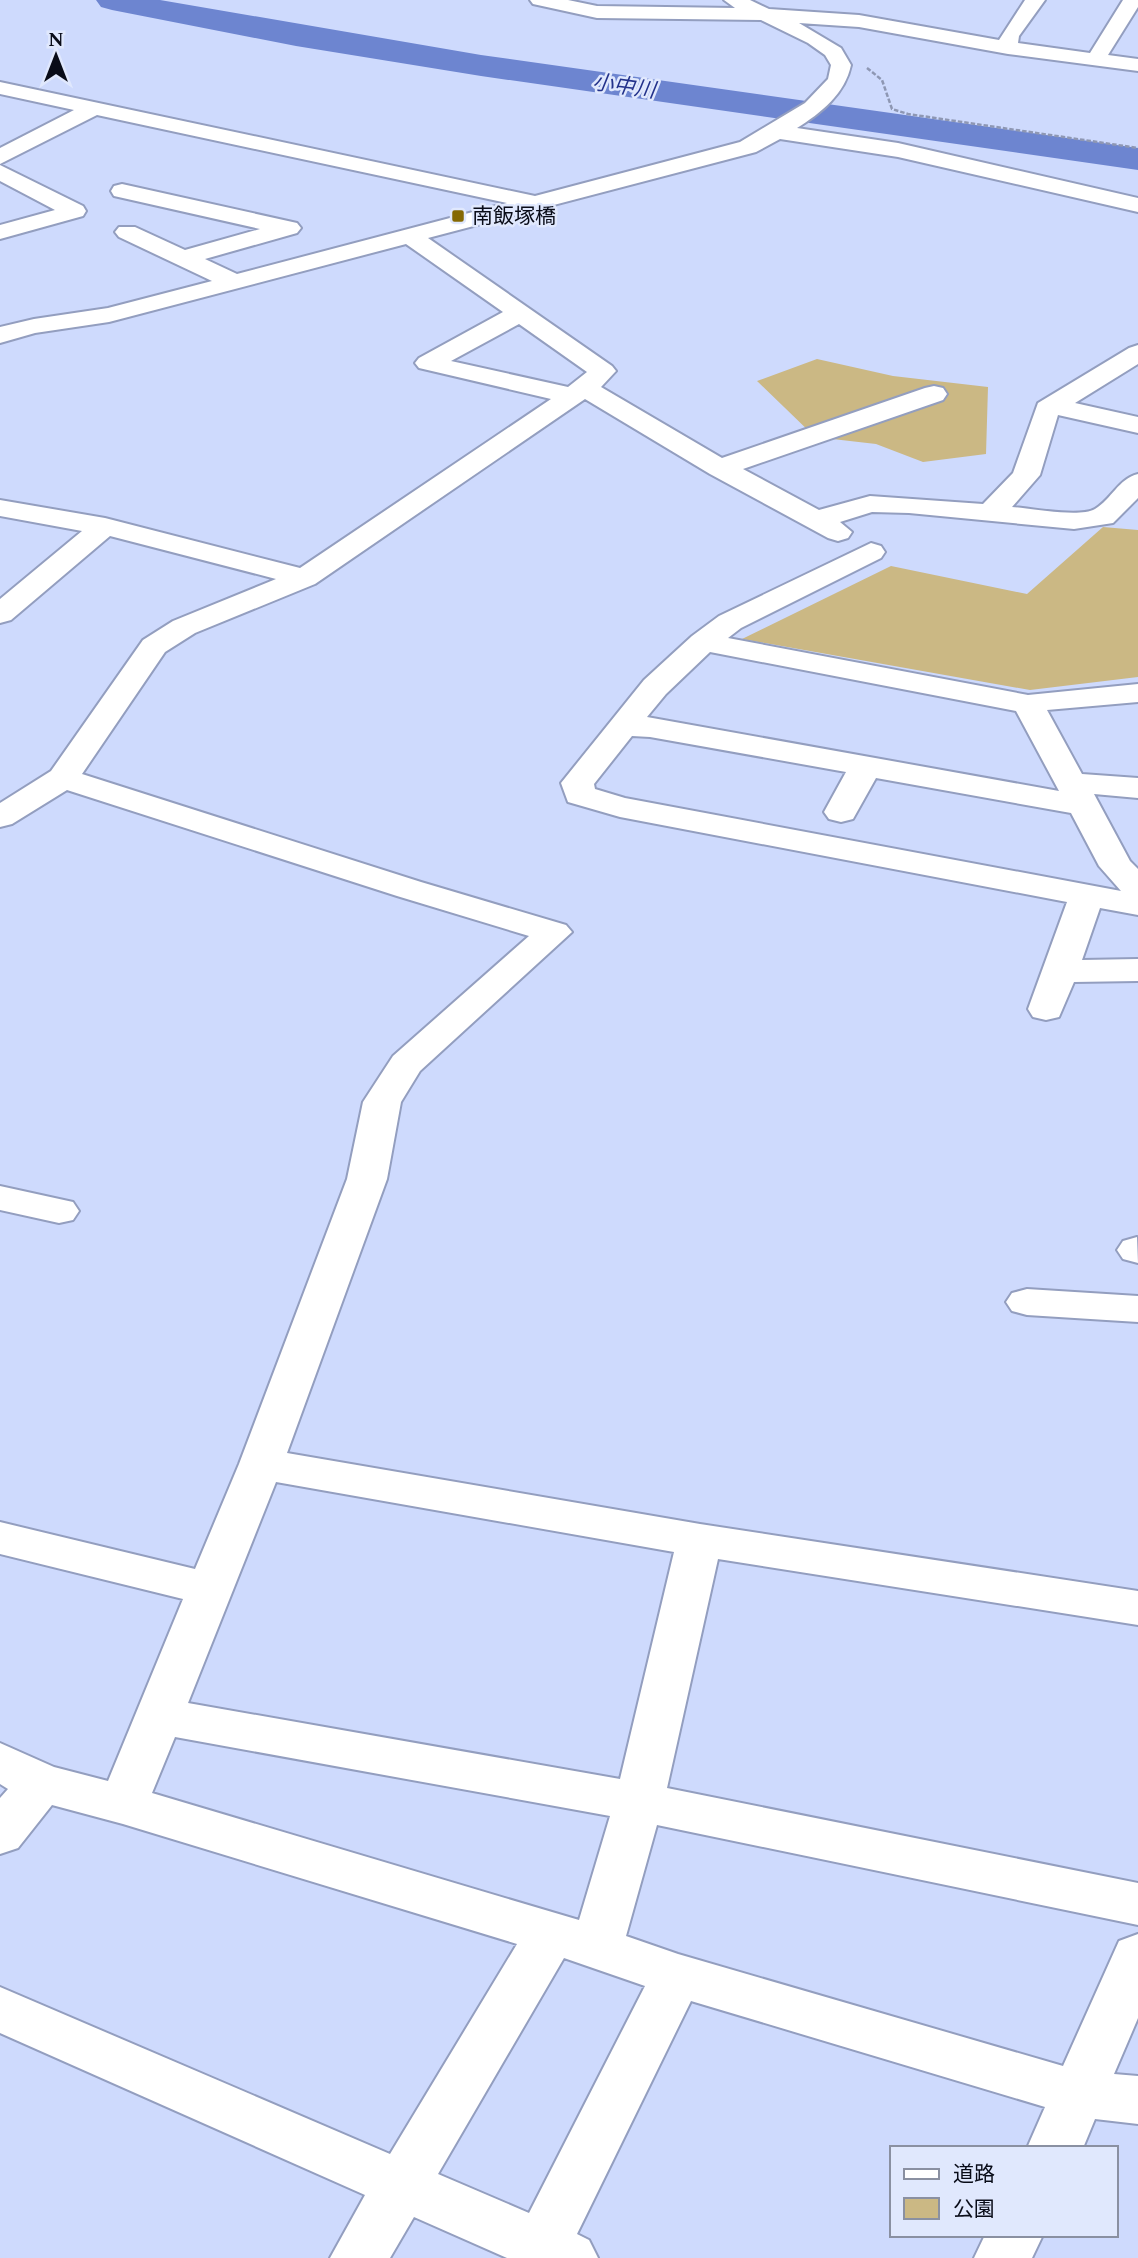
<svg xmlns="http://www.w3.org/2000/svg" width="1138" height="2258" font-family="Spectral,'Noto Sans JP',serif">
<rect width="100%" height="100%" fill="#cedafd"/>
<!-- green -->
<path fill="#cbb884" d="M817,359L893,376L988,387L986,454L923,462L876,444L815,437L757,381Z
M1103,527L1138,530V677L1030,690L742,639L891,566L1027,594Z"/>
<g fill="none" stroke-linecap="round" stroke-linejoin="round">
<!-- river -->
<path fill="#6d85d0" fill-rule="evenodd" d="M96,0H160L481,55L1138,148V170L481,76L296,46L112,10L101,7Z"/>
<defs>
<path id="minor" d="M530,0H568L597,6L735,8L724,0H750L769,9L859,15L999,40L1025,0H1045L1019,36L1018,43L1090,53L1123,0H1138V7L1108,55L1138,59V71L1008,54L859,27L799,23L841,48L851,65C845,94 821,113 797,128L898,143L1138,198V212L898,157L780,139L756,152L428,238L612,366L616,371L601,387L722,458L925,388L934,386L943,388L947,394L943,400L743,469L819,510L870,496L983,504L1013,473L1038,403L1129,348L1138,345V364L1075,403L1138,417V433L1058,415L1040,475L1012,507C1031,508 1079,518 1095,509C1112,499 1118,479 1138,474V498L1113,523L1074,529L909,513L872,512L840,522L852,532L848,538L838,541L828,538L710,474L585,399L315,584L195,633L165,652L82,774L421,882L566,925L572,932L420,1071L401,1102L387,1179L287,1453L700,1524L1138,1591V1625L718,1559L667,1788L1138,1883V1925L657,1825L626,1936L678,1954L1063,2066L1119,1941L1138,1934V2018L1114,2074L1138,2076V2124L1095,2119L1083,2148H1027L1045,2107L691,2001L577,2234L589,2240L598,2258H507L414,2217L390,2258H330L365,2195L0,2033V1987L390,2154L517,1944L123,1824L52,1805L18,1848L0,1854V1798L8,1789L0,1784V1743L54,1767L108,1781L183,1599L0,1554V1522L195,1569L239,1464L347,1179L363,1102L393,1056L529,936L397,896L67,790L12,824L0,827V803L51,771L143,640L173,621L276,579L110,536L11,620L0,623V599L82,531L0,516V500L105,518L300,568L551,399L419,368L415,363L419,358L503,312L406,244L109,322L35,333L0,343V327L34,319L108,308L212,281L119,237L115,232L119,227H135L185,250L260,229L114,196L111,191L114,186L122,184L297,223L301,228L297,233L205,259L237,274L507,203L97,115L0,164V148L74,110L0,94V82L535,196L740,142L805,103L828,79L831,65L825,55L808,43L761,20L597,18L533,4ZM519,324L587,372L568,387L451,361ZM276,1482L674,1552L620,1779L188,1703ZM175,1737L610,1816L579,1920L152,1793ZM564,1958L645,1986L529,2213L438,2174Z
M0,165L83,206L86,211L83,216L0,239V225L55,210L0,181Z
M871,543L881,546L885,552L881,558L741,628L728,638L1028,695L1138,684V702L1047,710L1082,774L1138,778V798L1094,794L1130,861L1138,869V915L1100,908L1082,960L1138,959V981L1074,982L1059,1017L1046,1020L1033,1017L1028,1009L1067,902L620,817L568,802L561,783L644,680L692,636L719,616ZM710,652L1016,711L1059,791L647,717L666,694ZM632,736L650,737L846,772L824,812L829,819L841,822L853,819L876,778L1071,813L1099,866L1121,891L625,798L595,789L594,784Z
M0,1186L73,1202L79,1211L73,1220L59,1223L0,1210Z
M1137,1237L1138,1263L1123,1259L1117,1250L1123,1241Z
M1027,1289L1138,1296V1322L1027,1315L1012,1311L1006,1302L1012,1293Z
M985,2235H1043L1032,2258H974Z"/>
</defs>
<!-- minor casing -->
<use href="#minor" stroke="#939ebf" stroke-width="4"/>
<!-- path -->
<path stroke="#8e97b3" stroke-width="2.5" stroke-dasharray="4.5 2" stroke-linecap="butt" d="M867,68L882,80L892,109L908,114L1138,148"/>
<!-- minor -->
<use href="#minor" fill="#fff" fill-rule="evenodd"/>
</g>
<!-- markers -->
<rect fill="#856903" stroke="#e0e8fd" stroke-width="2.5" x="451" y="209" width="14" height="14" rx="3.5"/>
<g text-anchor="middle" stroke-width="5" stroke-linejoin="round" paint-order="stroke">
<!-- far-water labels -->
<g font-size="21" font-style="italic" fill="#23328b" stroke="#e0e8fd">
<text transform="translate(624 86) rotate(8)" y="7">小中川</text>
</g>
<!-- far-poi labels -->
<g font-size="21" fill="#090c18" stroke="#e0e8fd" text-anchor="start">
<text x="472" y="223">南飯塚橋</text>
</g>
</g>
<!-- legend -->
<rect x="890" y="2146" width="228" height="91" fill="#e0e8fd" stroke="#8a90a1" stroke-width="2"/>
<rect x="904" y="2169" width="35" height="10" fill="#ffffff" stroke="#8a90a1" stroke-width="2"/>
<text x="953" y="2181" font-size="21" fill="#090c18">道路</text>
<rect x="904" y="2198" width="35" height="21" fill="#cbb884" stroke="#8a90a1" stroke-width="2"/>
<text x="953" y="2216" font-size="21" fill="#090c18">公園</text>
<!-- north arrow -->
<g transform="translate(56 56)" stroke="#e0e8fd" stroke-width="5" paint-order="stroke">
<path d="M0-5L12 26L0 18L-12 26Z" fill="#090c18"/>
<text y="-10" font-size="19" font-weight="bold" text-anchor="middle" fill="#090c18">N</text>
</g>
</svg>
